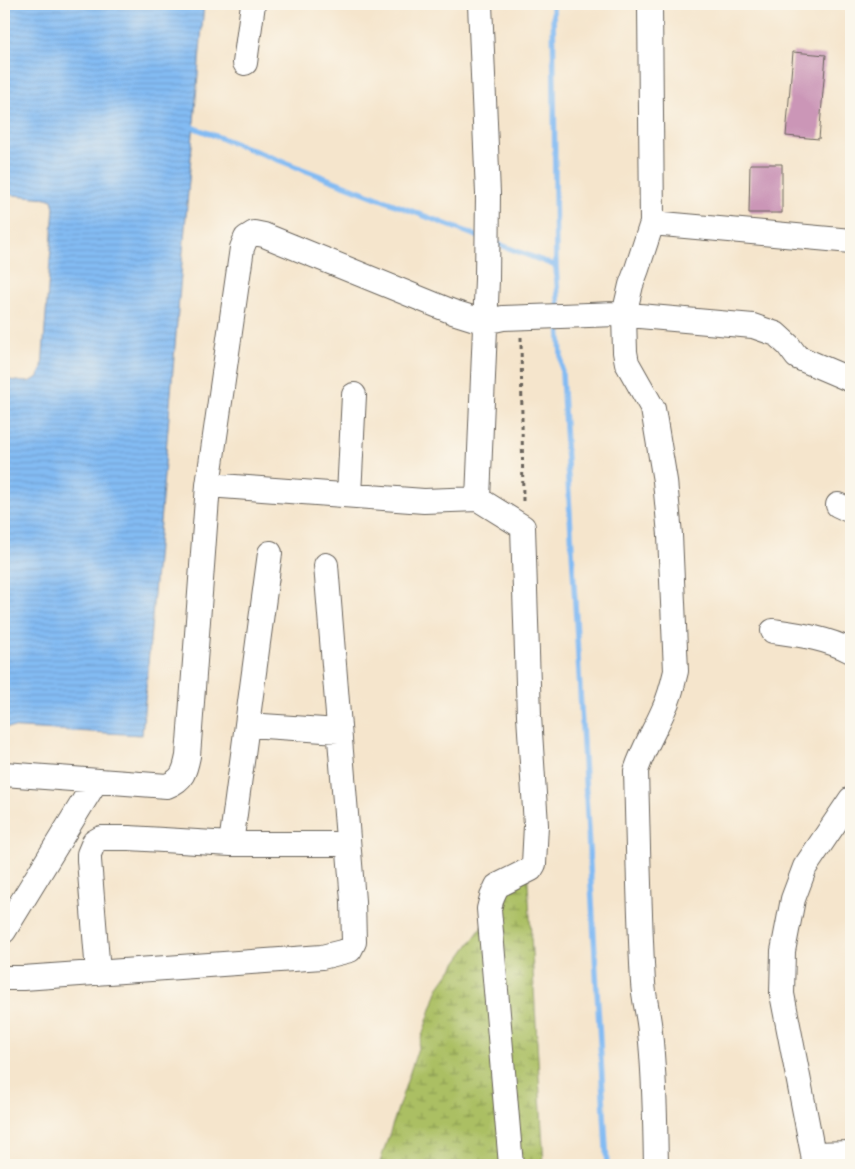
<svg xmlns="http://www.w3.org/2000/svg" width="855" height="1169" font-family="'Playpen Sans',sans-serif">
<defs>
<pattern id="wetland-marsh" width="20" height="14" patternUnits="userSpaceOnUse" patternTransform="scale(1.25)"><rect width="20" height="14" fill="#abbf63"/><path d="M1 5h8M5 5V1M11 12h8M15 12V8" fill="none" stroke="#8a9a51"/></pattern>
<pattern id="water-rules" width="6" height="5" patternUnits="userSpaceOnUse" patternTransform="scale(1.25)"><rect width="6" height="5" fill="#83bbf3"/><path d="M0 2.5h6" fill="none" stroke="#71a0d0"/></pattern>
</defs>
<rect width="100%" height="100%" fill="#fbf7ec"/>
<filter id="ink" filterUnits="userSpaceOnUse"><feTurbulence type="fractalNoise" baseFrequency=".02" numOctaves="2"/><feDisplacementMap in="SourceGraphic" scale="10" xChannelSelector="R" yChannelSelector="G"/><feConvolveMatrix kernelMatrix="1 2 1 2 8 2 1 2 1" color-interpolation-filters="sRGB"/></filter>
<filter id="wash" filterUnits="userSpaceOnUse"><feTurbulence type="fractalNoise" baseFrequency=".0096" numOctaves="4" result="noise"/><feDisplacementMap in="SourceGraphic" scale="20" xChannelSelector="R" yChannelSelector="G"/><feGaussianBlur stdDeviation="1.12" result="paint"/><feColorMatrix in="noise" values="0 0 0 0 0 0 0 0 0 0 0 0 0 0 0 0 0 1.4 0 .05"/><feComposite in="paint" operator="in"/></filter>
<g filter="url(#wash)">
<rect width="100%" height="100%" fill="#f5e5cc"/>
<!-- wetland -->
<path fill="url(#wetland-marsh)" stroke="#646e40" d="M527,864L544,1165H379L438,988Z"/>
<!-- water -->
<path fill="url(#water-rules)" stroke="#506c88" d="M4,4H204L142,735L4,727V379C20,381 36,388 42,368L54,207L52,200L46,198L4,194Z"/>
<g fill="none" stroke-linecap="round" stroke-linejoin="round">
<!-- stream -->
<path stroke="#83bbf3" stroke-width="5.5" d="M553,4L556,266L559,312
M187,125L482,238
M493,242L556,266
M559,321L607,1165"/>
</g>
<g id="blocks">
<!-- building -->
<path fill="#cb96b7" d="M793,52L826,55L819,139L786,136Z
M750,164H782V213H749Z"/>
</g>
</g>
<g filter="url(#ink)">
<use href="#blocks" fill-opacity="0" stroke="#68625a" stroke-width="1"/>
<g fill="none" stroke-linecap="round" stroke-linejoin="round">
<defs>
<path id="street" d="M480,4L488,194L487,279L478,499L523,527L529,716L536,825L534,864L531,869L497,886L492,897L489,909L511,1165
M650,4L652,223L637,269L631,285L624,315L625,352L627,363L653,409L665,481L670,535L676,671C673,684 670,697 664,709C655,730 643,749 636,771C638,842 639,913 643,983C644,1000 649,1016 650,1032C655,1077 655,1121 656,1165
M245,63L253,4
M652,223L851,241
M208,485L424,501L478,499
M349,495L354,395
M838,505L851,511
M773,631C801,635 826,638 851,651
M247,725L339,731
M4,774L167,786C183,780 185,771 188,756L208,485L242,248L246,238L254,233L264,235L453,312L485,322L503,318L617,314L753,326L776,334L788,345L797,357L851,380
M231,844L270,553
M4,931L96,781
M98,973L89,860V854L94,842L101,838H129L231,844H348
M4,978H23L322,957L350,950L354,942L353,901L326,565
M813,1154L851,1153
M814,1165L813,1154L782,994L783,951L793,899L805,867L851,799"/>
</defs>
<!-- street casing -->
<use href="#street" stroke="#68625a" stroke-width="26"/>
<!-- path -->
<path stroke="#68625a" stroke-width="3" stroke-dasharray="4 4" stroke-linecap="butt" d="M521,337L523,501"/>
<!-- street -->
<use href="#street" stroke="#fff" stroke-width="24"/>
</g>
</g>
<!-- margin -->
<rect width="855" height="1169" fill="none" stroke="#fbf7ec" stroke-width="20"/>
</svg>
